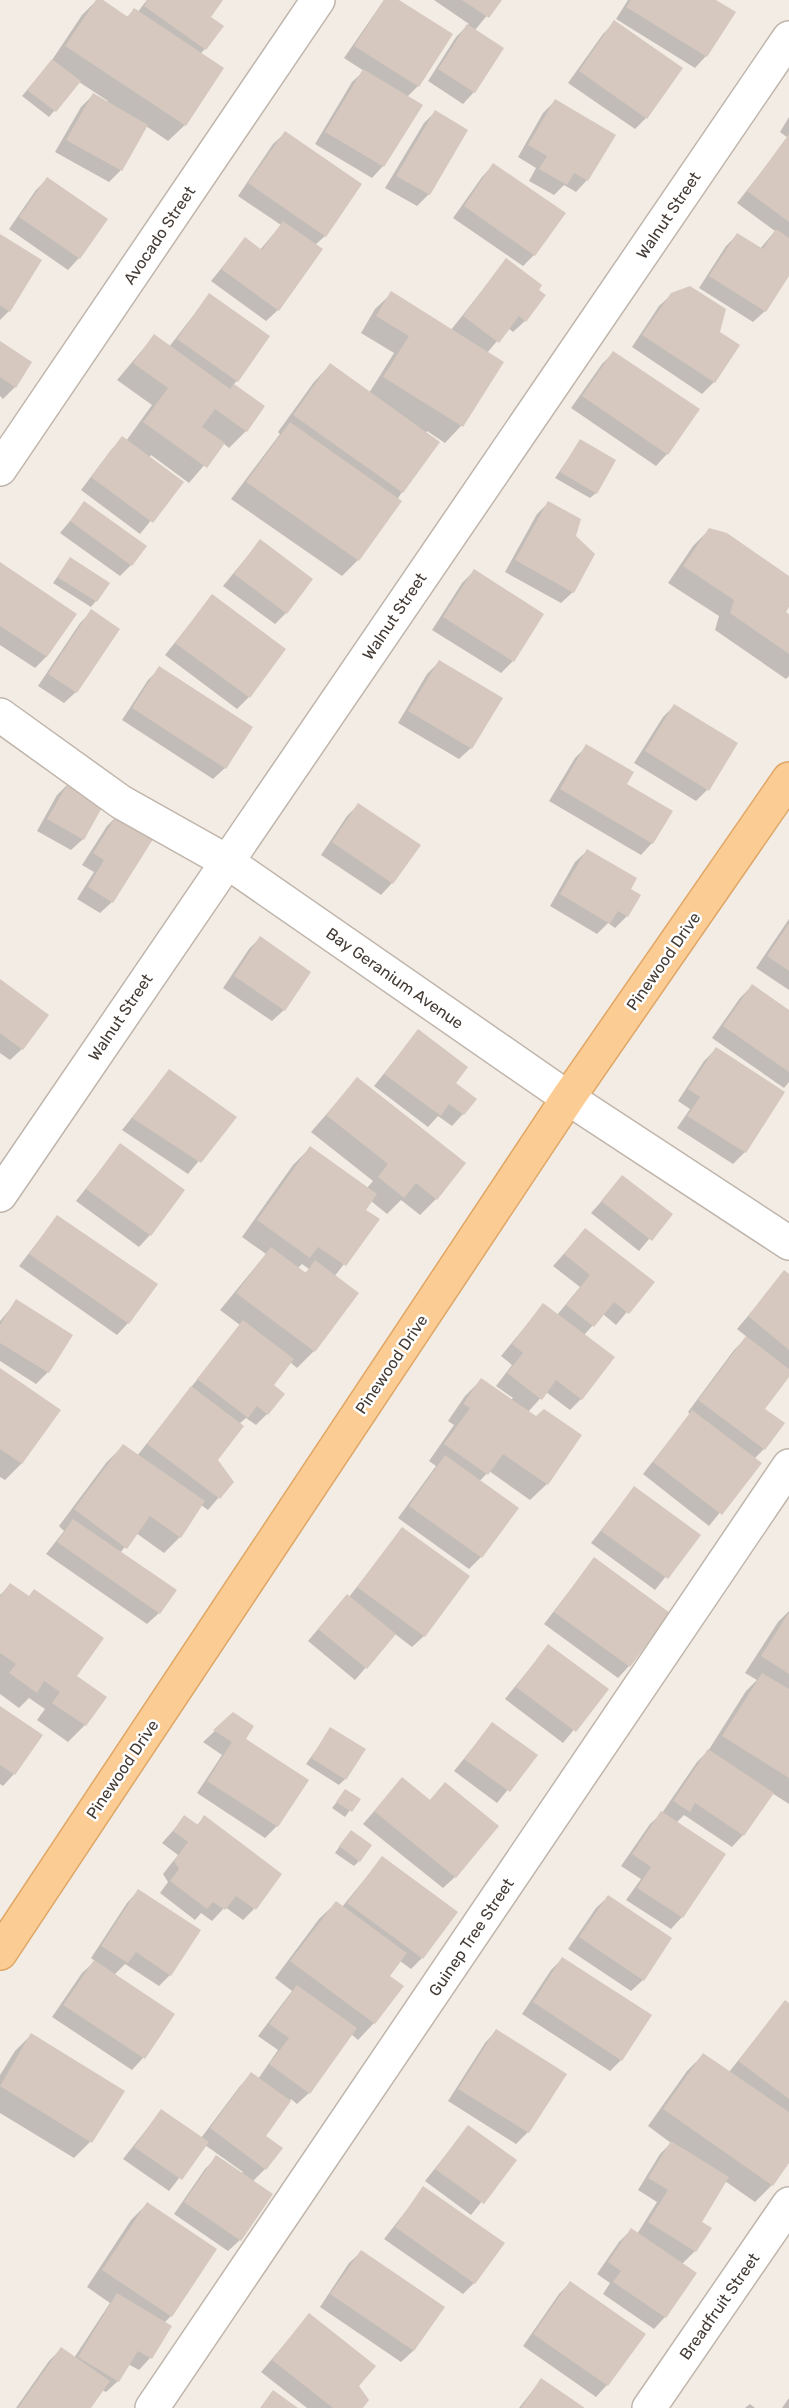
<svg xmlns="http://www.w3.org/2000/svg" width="789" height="2408" font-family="Rubik,sans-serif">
<rect width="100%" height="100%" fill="#f2ece5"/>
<!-- shadow -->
<path fill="#0003" fill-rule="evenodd" d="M97,0L126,18L134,10L137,13L147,0H222L209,17L205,49L200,54L185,125L168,141L146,126L120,171L109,182L55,152L81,107L93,95L106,103L108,101L79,82L49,117L22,96L50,63L82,15Z
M384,0H396L418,86L407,97L383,166L372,178L315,144L352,82L364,71L344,58Z
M434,0H500L475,30L474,92L463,104L428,81L456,37L469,24Z
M628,0H714L706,56L695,68L616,19Z
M615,22L646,118L635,129L568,83L603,34Z
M555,101L587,180L576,192L564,185L554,195L529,181L536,168L518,157L543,113Z
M435,112L466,130L429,194L417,206L385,188L424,123Z
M789,117V274L765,311L753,322L699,288L726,246L737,235L760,249L775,231L737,203L788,138L780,132Z
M285,133L325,236L315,245L278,310L266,321L211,281L245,239L260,250L281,225L238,196L273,144Z
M493,165L534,255L523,266L453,218L482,177Z
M47,179L79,258L68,270L9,229L36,190Z
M0,236L9,311L0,320Z
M506,260L525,321L513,332L508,328L487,353L502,362L461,426L445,443L427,431L402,492L358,560L342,576L231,499L280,434L278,432L314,382L330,365L369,393L394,353L361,333L375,309L392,293L451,330Z
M672,294L714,382L702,394L632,347L659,306Z
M209,295L237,381L233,385L263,407L246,431L229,448L223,443L189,483L151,455L149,458L182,482L140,534L81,490L111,450L123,438L126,441L152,405L117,380L154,336L169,347Z
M0,343L30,362L15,387L3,399L0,396Z
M613,353L667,454L656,466L571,408L602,364Z
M580,441L596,493L590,498L555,478Z
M85,503L131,565L120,576L60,533Z
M548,503L573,592L561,603L505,572L537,514Z
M710,529L789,578V605L784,612L789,616V676L786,679L715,630L719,616L668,583L693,546Z
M260,541L286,613L275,624L223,586Z
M70,559L96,601L91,607L53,583Z
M0,563L75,614L46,657L35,668L0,645Z
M474,571L513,661L501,673L432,630L462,583Z
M212,596L249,697L237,709L165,655Z
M92,611L76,692L64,703L38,686L80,623Z
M439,662L471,748L459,759L398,723L427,674Z
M160,668L225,768L213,779L122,720L148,680Z
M674,706L707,790L696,801L634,763L663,717Z
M587,746L624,784L652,843L641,855L549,801L575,758Z
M69,783L83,839L71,850L37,831L57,795Z
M358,805L392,883L381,895L321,855L347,816Z
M118,815L112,902L100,913L77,899L94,872L82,865L107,826Z
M587,851L629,890L627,916L615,928L608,923L597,934L550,906L575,862Z
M789,919V990L756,968Z
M260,938L284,1010L272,1021L223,988L249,949Z
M0,981L22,1049L10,1060L0,1053Z
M752,986L789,1012V1082L784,1088L712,1038L740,998Z
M418,1031L454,1083L463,1114L452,1126L438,1116L428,1127L374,1086Z
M716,1049L745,1152L733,1164L677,1128L690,1109L678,1101L704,1061Z
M169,1071L235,1117L188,1174L122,1130Z
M357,1079L436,1199L420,1215L401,1200L387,1214L371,1201L364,1210L378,1220L334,1277L357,1294L314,1351L297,1368L290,1362L272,1386L267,1414L256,1425L246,1418L239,1424L216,1460L232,1482L208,1510L201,1505L180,1537L164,1553L136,1533L120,1553L159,1613L147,1624L46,1554L64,1531L59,1526L106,1463L123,1446L137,1456L240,1325L220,1310L266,1254L242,1237L293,1165L310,1148L367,1188L373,1181L311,1132ZM302,1264L309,1269L304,1274L297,1269Z
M120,1145L150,1235L139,1247L76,1201Z
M623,1177L670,1214L639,1251L591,1213Z
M57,1217L128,1323L117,1335L19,1266Z
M585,1230L652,1282L616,1325L603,1314L584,1335L581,1399L570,1410L546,1392L528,1412L547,1484L530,1500L489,1471L479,1482L481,1557L469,1569L398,1518L436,1466L429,1461L454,1425L448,1421L465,1396L481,1380L511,1400L513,1398L496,1386L512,1365L501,1356L543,1305L557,1315L580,1287L553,1266Z
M785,1272L789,1276V1374L763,1409L764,1449L754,1459L760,1463L709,1526L643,1474L690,1414L688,1412L734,1350L747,1337L737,1329Z
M17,1301L48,1372L36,1384L0,1361V1321Z
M0,1370L58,1410L21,1464L5,1480L0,1477Z
M634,1488L699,1535L655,1590L591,1543Z
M402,1529L424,1636L412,1647L395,1634L355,1680L308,1641L336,1608L349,1597Z
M594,1559L629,1666L618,1678L544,1624Z
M10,1585L75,1676L85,1725L68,1742L37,1720L45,1709L29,1698L19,1708L0,1694V1595Z
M789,1611V1804L772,1793L743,1835L732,1847L684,1815L676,1823L682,1917L671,1929L626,1900L641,1879L621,1866L650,1824L662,1813L697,1762L708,1751L746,1691L757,1680L745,1673L778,1622Z
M548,1646L607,1689L563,1743L505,1699Z
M0,1708L14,1774L3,1786L0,1784Z
M233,1714L244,1739L307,1781L277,1826L265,1838L197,1793L222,1755L203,1742Z
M492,1724L536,1755L497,1803L454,1771Z
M331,1729L345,1779L339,1785L306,1764Z
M402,1779L429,1801L445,1784L455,1877L443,1888L363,1824Z
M345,1791L358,1799L345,1817L332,1808Z
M185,1817L196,1826L205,1817L254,1909L243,1920L225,1907L212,1921L201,1913L195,1920L160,1893L168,1882L163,1874L178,1855L162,1843Z
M346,1837L359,1861L354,1866L335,1853Z
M382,1858L422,1958L411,1969L400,1961L388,1977L374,2023L358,2040L351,2034L309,2093L297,2104L291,2099L264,2136L265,2169L252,2182L240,2240L228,2251L174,2214L205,2169L217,2157L241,2174L243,2172L205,2145L169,2191L123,2159L161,2111L201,2138L240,2086L252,2074L258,2079L278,2050L258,2036L292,1991L275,1978L319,1919L336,1903L342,1907Z
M138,1891L170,1975L159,1986L125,1964L114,1975L173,2014L143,2058L132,2070L52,2017L82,1973L95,1961L91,1958L127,1903Z
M608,1897L643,1980L631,1991L568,1949L596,1908Z
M562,1959L621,2060L610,2071L522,2014L551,1970Z
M785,2002L789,2005V2160L772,2185L755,2202L725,2181L700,2222L695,2251L682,2264L665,2317L654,2329L603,2294L610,2283L597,2274L619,2242L631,2230L637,2234L657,2202L638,2190L660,2154L671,2143L648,2126L687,2071L703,2055L729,2072Z
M496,2031L565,2075L528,2132L516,2144L448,2101L485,2043Z
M31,2035L90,2142L74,2158L0,2113V2075L15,2051Z
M468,2127L514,2161L471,2215L425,2181Z
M424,2188L474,2283L463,2294L384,2239Z
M147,2204L171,2316L164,2323L170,2326L150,2358L139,2370L128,2364L118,2381L106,2392L102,2390L89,2408H16L49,2361L61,2349L74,2358L110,2303L87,2287L131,2220Z
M361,2252L443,2307L413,2351L401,2362L320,2307L349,2263Z
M570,2283L607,2385L596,2397L523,2346L559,2294Z
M309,2315L358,2386L361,2408H307L261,2372Z
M541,2380L582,2408H519Z
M789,2398V2408H782Z
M750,2404L755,2408H745Z"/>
<!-- building -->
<path fill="#d6c8be" d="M96,0H103L128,17L134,8L224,68L186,126L65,46Z
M148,0H223L211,17L224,26L206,50L144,6Z
M384,0H399L453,34L419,87L354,46Z
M462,0H502L489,18Z
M631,0H716L736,12L707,57L626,7Z
M614,20L683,68L647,119L579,71Z
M467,24L504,48L475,93L438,69Z
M52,59L81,81L56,112L27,90Z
M363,69L423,105L384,167L325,132Z
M93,93L148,125L122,171L66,140Z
M555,99L616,135L588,181L574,173L567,185L539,169L547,156L528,145Z
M435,110L468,130L430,195L396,176Z
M285,131L362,184L326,237L248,183Z
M789,134V222L747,191Z
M493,163L566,213L535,256L464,206Z
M47,177L108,219L80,259L19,217Z
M283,221L323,249L279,311L221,269L245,237L262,250Z
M776,229L789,238V276L766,312L709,276L737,233L763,249Z
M0,234L42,260L10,312L0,305Z
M506,258L542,285L539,290L546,295L526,322L519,316L499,343L463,316Z
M690,286L726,309L720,332L740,345L715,383L642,335L671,293Z
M391,291L504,362L463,427L383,377L409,336L376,316Z
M209,293L270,336L238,382L177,339Z
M154,334L230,389L234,384L265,406L247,432L215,409L202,427L225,443L207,468L143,422L168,388L133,363Z
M0,341L32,362L16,388L0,377Z
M613,351L700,409L668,455L582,396Z
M330,363L440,442L403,493L293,415Z
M290,422L402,501L359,561L246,482Z
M122,436L184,482L153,523L91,477Z
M580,439L616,460L597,494L560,472Z
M84,501L147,546L132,566L70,521Z
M548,501L581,519L576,536L595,554L574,593L515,560Z
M709,528L727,533L789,576V607L786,612L789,614V654L730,613L734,600L683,566Z
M260,539L313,579L287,614L234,574Z
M70,557L110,583L97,602L57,577Z
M0,562L77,614L47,657L0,626Z
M474,569L544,614L514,662L443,617Z
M212,594L286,649L250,698L175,643Z
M91,609L120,629L77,693L48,674Z
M439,660L503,698L472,749L408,711Z
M159,666L253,727L226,769L132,708Z
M674,704L738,743L709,791L645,751Z
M586,744L634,772L627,784L673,811L653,844L560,789Z
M69,782L105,802L84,840L47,819Z
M358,803L421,845L393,884L332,842Z
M118,813L155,836L113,903L88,887L104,860L93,853Z
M587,849L637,878L631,889L641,895L628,917L618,911L610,924L560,894Z
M789,923V971L767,956Z
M260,936L311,972L285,1011L234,976Z
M0,979L49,1015L23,1050L0,1033Z
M752,984L789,1010V1072L723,1026Z
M418,1029L468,1067L456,1083L477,1099L464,1115L449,1104L441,1116L384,1074Z
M716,1047L785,1092L746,1153L687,1116L700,1097L688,1089Z
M169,1069L237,1117L201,1163L132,1118Z
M357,1077L466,1163L437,1200L416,1183L404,1198L378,1177L388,1164L326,1115Z
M120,1143L185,1190L151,1236L86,1189Z
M310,1146L377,1194L366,1210L380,1219L346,1266L318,1247L310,1258L257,1220Z
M622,1175L673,1214L652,1241L601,1201Z
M57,1215L158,1284L129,1324L29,1254Z
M585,1228L655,1282L629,1314L614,1302L594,1327L566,1305L590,1275L564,1254Z
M271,1247L306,1273L315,1260L359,1293L315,1352L236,1293Z
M784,1270L789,1274V1350L748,1316Z
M16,1299L73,1335L49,1373L0,1343V1325Z
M543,1303L615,1357L582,1400L556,1380L542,1400L507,1373L523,1353L512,1344Z
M243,1320L294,1359L274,1385L285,1394L268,1415L257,1406L248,1418L197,1379Z
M746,1336L789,1369V1377L765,1409L785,1423L765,1450L698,1400Z
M0,1368L61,1410L22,1464L0,1449Z
M481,1378L536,1416L544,1409L582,1435L548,1485L503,1454L488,1475L444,1444L470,1408L463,1404Z
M191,1386L244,1426L218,1460L234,1482L220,1499L147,1444Z
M692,1410L762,1463L722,1515L653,1462Z
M123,1444L205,1501L181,1538L150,1516L127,1549L74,1509Z
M445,1455L519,1508L482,1558L409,1506Z
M634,1486L701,1535L668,1579L601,1531Z
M73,1519L177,1590L160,1614L57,1542Z
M402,1527L470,1576L425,1637L357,1587Z
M594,1557L670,1613L630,1667L554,1612Z
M10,1583L29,1596L34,1589L104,1638L77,1676L107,1697L86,1726L52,1703L60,1692L44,1681L37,1693L9,1673L16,1664L0,1653V1597Z
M347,1594L396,1634L367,1669L318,1629Z
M789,1612V1674L761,1656Z
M548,1644L609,1689L576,1732L516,1687Z
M762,1673L789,1689V1778L722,1736Z
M0,1706L43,1735L15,1775L0,1765Z
M233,1712L254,1726L246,1739L309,1780L278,1827L207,1781L232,1742L213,1730Z
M492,1722L538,1755L510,1792L464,1759Z
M330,1727L366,1749L346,1780L311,1758Z
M708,1749L774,1793L744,1836L695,1803L690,1812L673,1801Z
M402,1777L430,1800L445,1782L499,1826L456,1878L374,1811Z
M345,1789L361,1799L352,1812L336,1802Z
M661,1811L726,1854L683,1918L637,1888L651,1867L632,1854Z
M184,1815L198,1825L204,1815L282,1874L256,1910L236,1896L225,1910L213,1902L207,1909L170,1881L179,1869L174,1861L188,1842L173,1831Z
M351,1830L372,1845L360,1862L339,1846Z
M382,1856L458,1912L423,1959L347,1903Z
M138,1889L201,1930L171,1976L136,1952L128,1963L101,1946Z
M608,1895L672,1938L644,1981L579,1937Z
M336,1901L407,1953L390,1976L404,1986L375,2024L290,1961Z
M562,1957L652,2015L622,2061L533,2002Z
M94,1960L175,2014L145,2059L63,2005Z
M297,1985L357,2028L310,2094L269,2064L289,2038L269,2024Z
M785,2000L789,2003V2099L738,2061Z
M496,2029L567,2074L529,2133L458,2089Z
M31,2033L125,2091L92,2143L0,2086Z
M703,2053L789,2112V2163L773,2186L663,2109Z
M251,2072L291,2101L266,2136L283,2148L266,2170L210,2128Z
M161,2109L209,2142L182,2180L134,2147Z
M468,2125L517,2160L484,2204L435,2169Z
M671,2141L729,2177L702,2222L712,2228L696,2252L648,2222L668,2190L648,2178Z
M216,2155L273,2194L241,2241L184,2202Z
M423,2186L505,2243L475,2284L395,2227Z
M147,2202L217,2249L172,2317L102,2270Z
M631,2228L697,2273L666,2318L613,2282L621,2271L608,2262Z
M361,2250L445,2307L414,2351L330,2294Z
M570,2281L646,2334L608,2386L533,2334Z
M117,2293L172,2326L152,2359L138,2351L119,2382L78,2357Z
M309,2313L376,2366L359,2386L369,2400L363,2408H333L272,2360Z
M61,2347L110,2381L91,2408H18Z
M541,2378L585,2408H521Z
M273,2390L298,2408H260Z"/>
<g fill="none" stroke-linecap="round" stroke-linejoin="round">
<defs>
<path id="minor" d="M0,469L318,0
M0,715L121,802L226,861L568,1098L789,1243
M0,1195L789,38
M152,2408L789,1466
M649,2408L789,2204"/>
<path id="major" d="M0,1953L568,1098L789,779"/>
</defs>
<!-- minor casing -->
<use href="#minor" stroke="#c0b5ab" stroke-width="36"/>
<!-- major casing -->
<use href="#major" stroke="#e0a665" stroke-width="36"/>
<!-- minor -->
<use href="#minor" stroke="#fff" stroke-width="33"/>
<!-- major -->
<use href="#major" stroke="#fbcc94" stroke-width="33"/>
</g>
<g text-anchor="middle" stroke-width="5" stroke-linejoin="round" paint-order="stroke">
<!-- street labels -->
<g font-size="16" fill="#443b35" stroke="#fff">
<text transform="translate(668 215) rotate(-56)" y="6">Walnut Street</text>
<text transform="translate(159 235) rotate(-56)" y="6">Avocado Street</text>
<text transform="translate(394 616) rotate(-56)" y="6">Walnut Street</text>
<text transform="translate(663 961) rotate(-55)" y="6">Pinewood Drive</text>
<text transform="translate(395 978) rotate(35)" y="6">Bay Geranium Avenue</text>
<text transform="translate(120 1017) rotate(-56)" y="6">Walnut Street</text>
<text transform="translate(391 1364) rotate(-56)" y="6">Pinewood Drive</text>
<text transform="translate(122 1769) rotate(-56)" y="6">Pinewood Drive</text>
<text transform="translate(471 1937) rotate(-56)" y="6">Guinep Tree Street</text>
<text transform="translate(719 2306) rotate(-55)" y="6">Breadfruit Street</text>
</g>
</g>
</svg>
